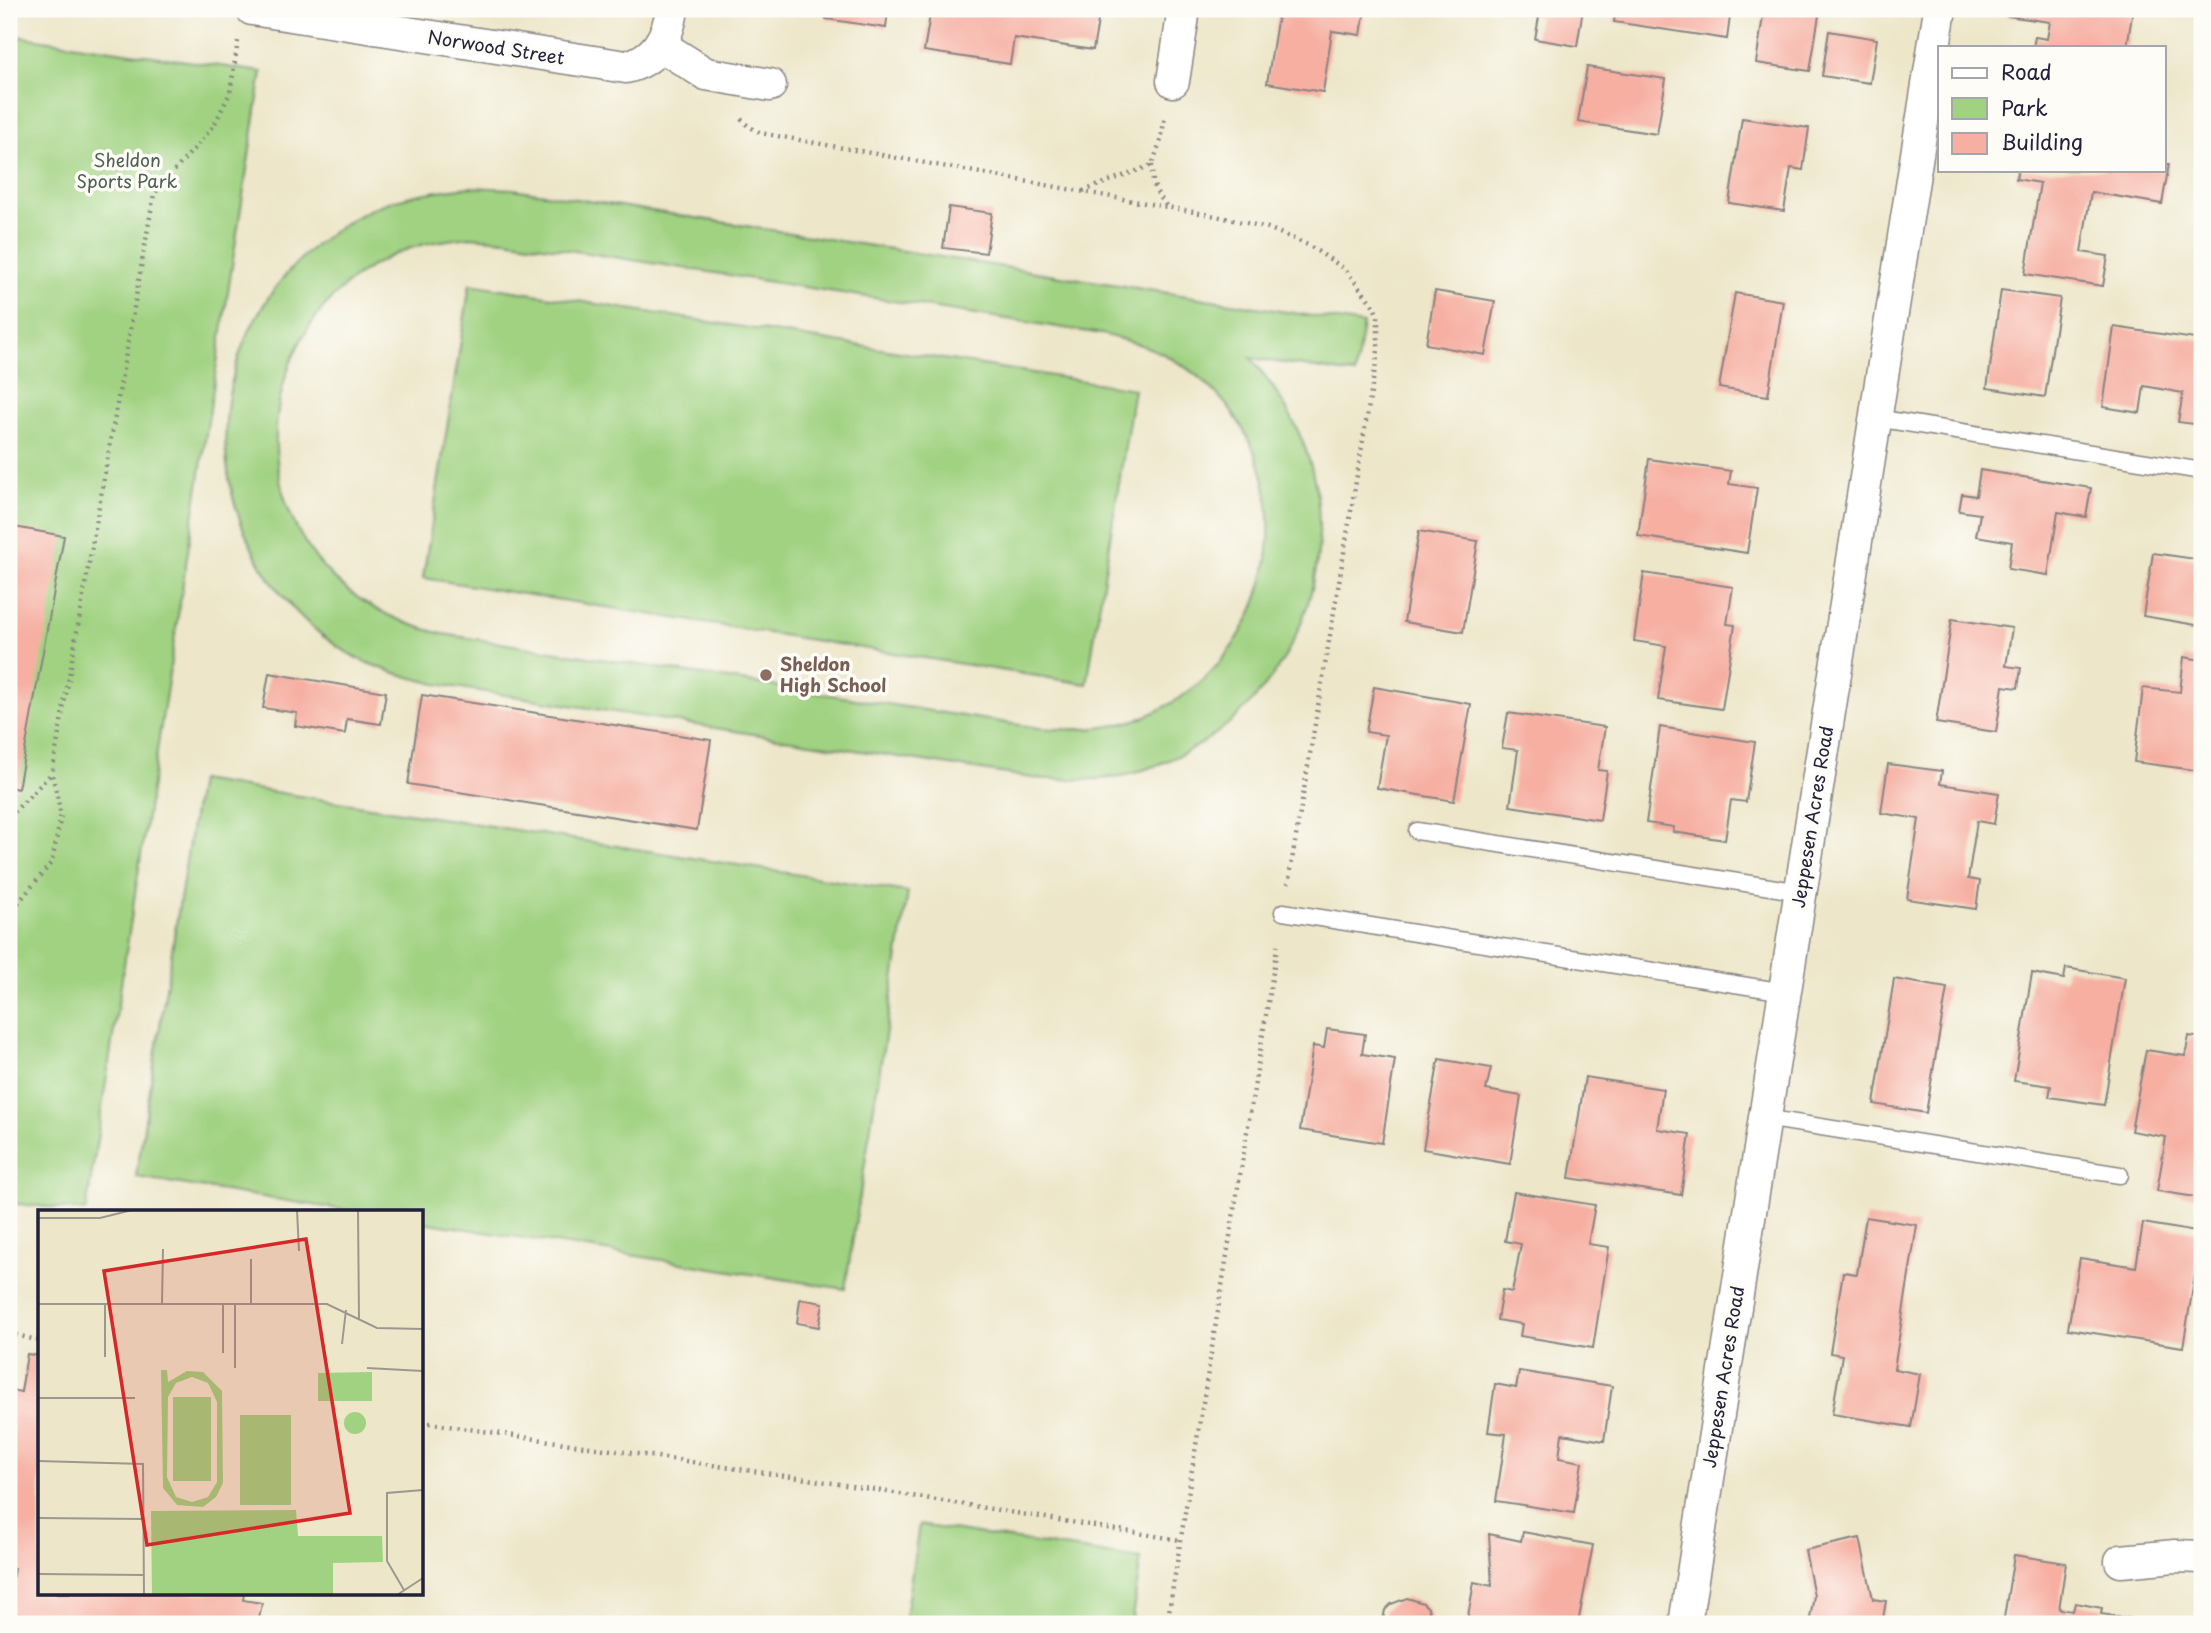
<svg xmlns="http://www.w3.org/2000/svg" width="2211" height="1633" font-family="'Playpen Sans',sans-serif">
<rect width="100%" height="100%" fill="#fdfcf7"/>
<filter id="ink" filterUnits="userSpaceOnUse"><feTurbulence type="fractalNoise" baseFrequency=".0143" numOctaves="2"/><feDisplacementMap in="SourceGraphic" scale="14" xChannelSelector="R" yChannelSelector="G"/><feConvolveMatrix kernelMatrix="1 2 1 2 8 2 1 2 1" color-interpolation-filters="sRGB"/></filter>
<filter id="wash" filterUnits="userSpaceOnUse"><feTurbulence type="fractalNoise" baseFrequency=".00686" numOctaves="4" result="noise"/><feDisplacementMap in="SourceGraphic" scale="28" xChannelSelector="R" yChannelSelector="G"/><feGaussianBlur stdDeviation="1.57" result="paint"/><feColorMatrix in="noise" values="0 0 0 0 0 0 0 0 0 0 0 0 0 0 0 0 0 1.4 0 .05"/><feComposite in="paint" operator="in"/></filter>
<g filter="url(#wash)">
<rect width="100%" height="100%" fill="#ede6c9"/>
<!-- green -->
<path fill="#a0d281" stroke="#617a5e" stroke-width="2" fill-rule="evenodd" d="M9,35L262,72L86,1211L9,1203Z
M469,187L513,189L1363,324L1355,374L1251,358C1281,395 1306,435 1315,484C1335,592 1281,705 1182,754C1161,764 1139,773 1117,777C1088,781 1061,780 1032,778L436,684C408,677 381,670 355,657C310,633 273,592 251,546C197,436 231,306 330,234C347,222 366,210 386,203C413,194 440,190 469,187ZM470,237L505,240L1102,334C1124,340 1146,345 1167,356C1316,437 1297,653 1144,717C1110,730 1075,731 1039,728L443,634C397,623 356,604 324,568C234,466 276,299 403,251C425,242 447,240 470,237Z
M470,284L1134,389L1087,684L423,578Z
M199,780L908,892L845,1289L422,1222V1211H351L136,1177Z
M919,1525L1141,1559L1131,1624H904Z"/>
<g id="blocks">
<!-- building -->
<path fill="#f6afa1" d="M827,9H888L886,28L826,19Z
M931,9H1100L1093,50L1014,38L1010,64L924,51Z
M1279,9H1365L1361,35L1332,31L1323,92L1267,83Z
M1498,9H1583L1577,46L1535,39L1539,17Z
M1616,9H1731L1727,39L1614,22Z
M1764,9H1820L1810,71L1756,63Z
M2009,9H2133L2127,47H2033L2035,37L2047,39L2050,22L2007,16Z
M1829,31L1877,39L1870,83L1822,76Z
M1587,67L1666,79L1657,134L1578,122Z
M1742,118L1809,128L1803,170L1791,168L1784,211L1729,203Z
M2164,164H2169L2162,204L2091,192L2081,252L2108,256L2103,286L2025,274L2040,183L2016,179L2018,170H2164Z
M949,207L992,213L986,253L943,248Z
M2001,290L2060,298L2045,397L1987,388Z
M1435,291L1495,301L1485,355L1426,344Z
M1735,293L1783,301L1768,396L1719,388Z
M2114,327L2202,340V425L2178,422L2183,393L2144,386L2140,413L2103,407Z
M1649,459L1731,471L1729,484L1757,488L1747,553L1638,536Z
M1980,470L2091,488L2086,517L2058,512L2048,575L2008,569L2012,542L1976,536L1980,514L1959,511L1962,494L1976,496Z
M9,526L64,536L18,789L9,787Z
M1419,531L1478,541L1463,632L1404,622Z
M2153,553L2196,559L2195,567L2202,568V626L2143,616Z
M1644,573L1733,587L1727,624L1735,625L1722,709L1658,700L1666,646L1634,641Z
M1952,619L2012,628L2006,666L2021,668L2018,688L2003,686L1996,732L1936,723Z
M2184,657L2202,660V771L2134,762L2143,688L2180,692Z
M269,673L386,692L381,724L347,719L345,734L295,726L297,713L263,708Z
M1374,687L1471,704L1454,801L1377,788L1386,735L1366,732Z
M422,695L711,740L697,830L408,784Z
M1508,713L1605,727L1598,770L1607,771L1600,820L1510,806L1518,750L1502,748Z
M1660,727L1755,742L1746,802L1731,800L1725,840L1673,832L1674,827L1646,823Z
M1888,764L1942,771L1940,784L1999,793L1994,824L1977,821L1968,879L1980,881L1976,909L1907,899L1919,819L1881,813Z
M2066,968L2125,978L2104,1105L2049,1097L2051,1086L2014,1081L2032,973L2064,979Z
M1894,979L1947,988L1926,1113L1874,1104Z
M1327,1029L1365,1034L1362,1054L1395,1059L1382,1143L1300,1130L1313,1046L1324,1048Z
M2189,1036L2202,1038V1198L2157,1191L2166,1137L2131,1131L2146,1050L2185,1056Z
M1439,1059L1491,1068L1486,1090L1521,1096L1510,1164L1423,1149Z
M1585,1077L1663,1089L1657,1129L1690,1134L1681,1195L1569,1178Z
M1514,1192L1595,1205L1588,1244L1609,1247L1593,1348L1520,1336L1522,1324L1497,1320L1502,1290L1512,1292L1521,1244L1505,1241Z
M1866,1217L1917,1225L1894,1369L1920,1374L1911,1427L1832,1414L1842,1355L1830,1353L1843,1272L1857,1274Z
M2143,1223L2202,1233L2183,1347L2068,1329L2080,1258L2136,1267Z
M800,1299L823,1303L819,1327L797,1323Z
M27,1354L40,1356V1593H244L243,1600L262,1603L258,1624H9V1595L14,1569L9,1568V1390L21,1392Z
M1519,1371L1612,1386L1604,1441L1562,1434L1559,1458L1582,1462L1574,1513L1496,1501L1506,1434L1488,1432L1495,1384L1516,1388Z
M1523,1532L1593,1545L1578,1624H1482L1467,1622L1474,1582L1492,1586L1489,1534L1521,1541Z
M1860,1538L1873,1599L1886,1601L1882,1624H1809L1814,1596L1805,1550Z
M2014,1555L2066,1563L2059,1609L2073,1611L2075,1603L2102,1608L2101,1614L2130,1618L2129,1624H2003Z
M1407,1598L1423,1603L1428,1608L1433,1624H1382L1385,1610L1391,1604Z"/>
</g>
</g>
<g filter="url(#ink)">
<use href="#blocks" fill-opacity="0" stroke="#888482" stroke-width="2"/>
<g fill="none" stroke-linecap="round" stroke-linejoin="round">
<defs>
<path id="service" d="M1876,418L2202,471
M1417,831L1801,892
M1283,912L1785,992
M1765,1118L2120,1175"/>
<path id="minor" d="M252,9L626,67C655,60 668,38 672,9
M660,45L706,74L770,85
M1173,81L1184,9
M2121,1561L2175,1556L2202,1557
M1685,1624L1940,9"/>
</defs>
<!-- service casing -->
<use href="#service" stroke="#888482" stroke-width="19"/>
<!-- minor casing -->
<use href="#minor" stroke="#888482" stroke-width="35"/>
<!-- path -->
<path stroke="#888482" stroke-width="4.5" stroke-dasharray="2 5" stroke-linecap="butt" d="M741,119L748,126L761,133L1216,216L1268,228L1308,245L1345,269L1373,305L1378,316V351L1288,884
M1152,165L1153,182L1156,191L1167,207
M1083,191L1152,165L1161,140L1165,116
M9,817L52,773
M9,914L52,862L61,815L52,773L154,194L213,127L230,93L238,41
M9,1333L40,1341
M422,1422L833,1483L1180,1540
M1167,1624L1278,941"/>
<!-- service -->
<use href="#service" stroke="#fff" stroke-width="16"/>
<!-- minor -->
<use href="#minor" stroke="#fff" stroke-width="32"/>
</g>
</g>
<!-- markers -->
<circle fill="#8d6e63" stroke="#fdfcf7" stroke-width="2.5" cx="766" cy="675" r="7"/>
<g text-anchor="middle" stroke-width="7" stroke-linejoin="round" paint-order="stroke">
<!-- street labels -->
<g font-size="18" fill="#22223b" stroke="#fdfcf7">
<text transform="translate(496 48) rotate(9)" y="6">Norwood Street</text>
<text transform="translate(1813 817) rotate(-81)" y="6">Jeppesen Acres Road</text>
<text transform="translate(1724 1377) rotate(-81)" y="6">Jeppesen Acres Road</text>
</g>
<!-- park labels -->
<g font-size="18" fill="#4e6054" stroke="#fdfcf7">
<text x="127" y="167">Sheldon<tspan x="127" dy="21">Sports Park</tspan></text>
</g>
<!-- education labels -->
<g font-size="18" font-weight="bold" fill="#785e54" stroke="#fdfcf7" text-anchor="start">
<text x="780" y="671">Sheldon<tspan x="780" dy="21">High School</tspan></text>
</g>
</g>
<!-- overview -->
<g transform="translate(38 1210)">
<rect width="385" height="385" fill="#ede6c9"/>
<path d="M123,160H129L130,172L149,161L165,162L184,181L185,273L178,287L165,297L139,295L125,278ZM154,167L170,173L179,192V272L170,287L154,292L138,287L129,267L130,187L138,173ZM334,162V191H280V163ZM135,187H173V271H135ZM306 213a11 11 0 1 1 22 0a11 11 0 1 1-22 0ZM202,205H253V295H202ZM258,300L260,326H344L345,352L295,353V385H114L113,301Z" fill="#a0d281" fill-rule="evenodd"/>
<path fill="none" stroke="#9c9890" stroke-width="2" d="M259,0L261,41M320,0L321,109M0,8H62L94,0M0,94H289L339,118L385,119M124,94L125,39M185,94V143M213,94V49M304,134L308,100M67,147V94M197,158V94M329,158L385,161M0,188H97M0,251L105,254L106,385M0,308L106,309M0,364L106,365M366,380L349,351V283L385,280M359,385L385,368"/>
<path fill="#d62828" fill-opacity="0.15" stroke="#d62828" stroke-width="3.5" d="M268,29L312,303L109,335L66,61Z"/>
<rect width="385" height="385" fill="none" stroke="#22223b" stroke-width="3.5"/>
</g>
<!-- margin -->
<rect width="2211" height="1633" fill="none" stroke="#fdfcf7" stroke-width="35"/>
<!-- legend -->
<rect x="1938" y="46" width="228" height="126" fill="#fdfcf7" stroke="#a5a5ac" stroke-width="2"/>
<rect x="1952" y="68" width="35" height="10" fill="#ffffff" stroke="#a5a5ac" stroke-width="2"/>
<text x="2001" y="80" font-size="21" fill="#22223b">Road</text>
<rect x="1952" y="98" width="35" height="21" fill="#a0d281" stroke="#a5a5ac" stroke-width="2"/>
<text x="2001" y="116" font-size="21" fill="#22223b">Park</text>
<rect x="1952" y="133" width="35" height="21" fill="#f6afa1" stroke="#a5a5ac" stroke-width="2"/>
<text x="2001" y="150" font-size="21" fill="#22223b">Building</text>
</svg>
